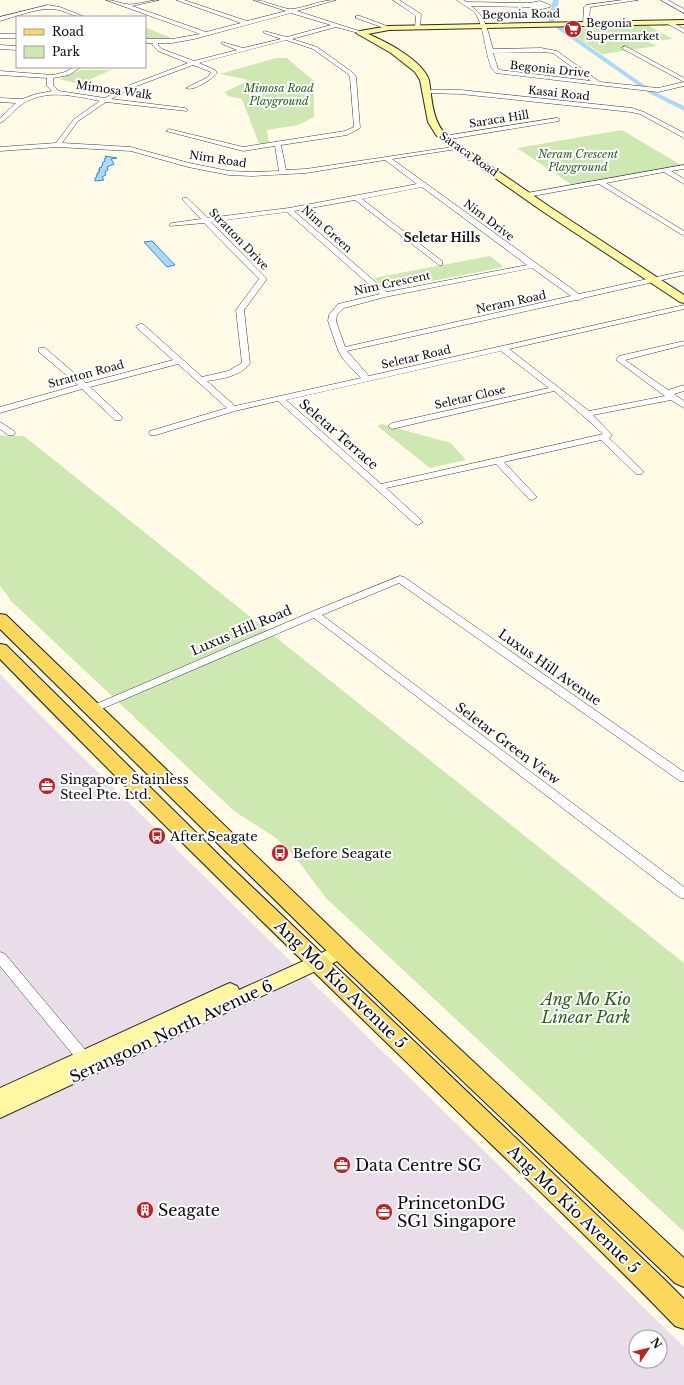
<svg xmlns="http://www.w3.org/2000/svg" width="684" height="1385" font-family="'Libre Baskerville',serif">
<rect width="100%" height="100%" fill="#fffbe7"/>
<!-- industrial -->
<path fill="#e9ddea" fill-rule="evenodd" d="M0,674L55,730L684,1347V1385H0ZM636,1337H660V1361H636Z"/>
<!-- green -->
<path fill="#cde9b1" d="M646,24L673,39L648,42L657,46L602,54L567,31L581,30L580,28H585L584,27Z
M145,27L171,38L166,40L145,39Z
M276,58H287L314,81V117L298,125L267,130L269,143L259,144L242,99L228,96L225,92L249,80L220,74Z
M81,70H111L80,84L59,79Z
M622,130L681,165L572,185L517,148Z
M490,256L504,267L391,289H385L374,278Z
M382,424L451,443L466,460L430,468L377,426Z
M0,435L2,436H24L684,963V1232L326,898L295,857L276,838L234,811L11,601L0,585Z"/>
<!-- water -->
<path fill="#abd9f7" stroke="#318ccf" d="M105,156L117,158L111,159L114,164L107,167L108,170L105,172L106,175L102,177L104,180L95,181V178L97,177L96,175H98L97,173L100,172L98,170H100L99,168L102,167L101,166L103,165L102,163L105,161L104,159L106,158Z
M152,241L175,265L167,267L144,242Z"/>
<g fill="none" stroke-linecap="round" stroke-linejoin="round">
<!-- canal -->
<path fill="#abd9f7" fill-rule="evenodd" d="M553,0H559L554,22L551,24L548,22Z
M556,26H560L653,91L684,106V111L649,93L556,28Z"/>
<defs>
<path id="street" d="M106,0C114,0 119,3 126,4C134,6 149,0 159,0L132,6L206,32L241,23L176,0H184L247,21L286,11L253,0C266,0 283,10 293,9C307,7 321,0 336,0L297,11L362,32V34L336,27L292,39L317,47L352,72L356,77L360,128L347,135L281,145L286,170L306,169L459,146L460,147L457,149L392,159L579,294L684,271V275L583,298L579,300H576L347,351L369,376L684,305V309L509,349L589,411L665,396L616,360L619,356L684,341V345L625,360L668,390L684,385V391L674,394L684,401V408L671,400L593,415L611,434L612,436L609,438L642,470L644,472L642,474H636L601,440L504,462L535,495L537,497L532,500L529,499L496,464L386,488L421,520L423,522L418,525L415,524L278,401L235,411L156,435H150L149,433L150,431L227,408L178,364L90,387L121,416L122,418L121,420H115L82,389L0,413V407L78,385L39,352V348H45L86,383L173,360L137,328L136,326L140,324H143L202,377L228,371L242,363L236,310L259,279L204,223L170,226V224L172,223L201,219L183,200V198H187L208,218L289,208L417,184L385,160L306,173L252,176L229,175L188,167L131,151L58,147L0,151V147L56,143L74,119L100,101C74,96 45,88 21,105C14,110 8,119 0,123V118L16,103L0,102V98L22,99L36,94L52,91L47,86V78L0,75V71L53,75L65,72L74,67H81L69,75L53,78V85L59,91L105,98L130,85L188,63L158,51L152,45L153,43H145V39H172L200,34ZM291,13L331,25L287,37L264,31V33L281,39L243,48L222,42V44L237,50L194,61L162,49L158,45V43H172L194,39ZM286,40L313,49L348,74L350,77L354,127L345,131L243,147L169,129L166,131L243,151L275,146L279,171L252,172L229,171L189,163L131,147L62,143L78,121L106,102L187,111V109L185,108L111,99L134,87L193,65L211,72L208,77L186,88C193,92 212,79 217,73L215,70L199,63ZM422,187L527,265L387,292L294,211L355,200L439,265H442V261L362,199ZM287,212L380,294L338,304L329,315L328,321L338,350L343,359L361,378L235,406L207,381C222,379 240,376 250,364L244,310L267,279L211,222ZM532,268L571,296L345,347L336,321L337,315L344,308L385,297ZM501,351L549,388L392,423L388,426L392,429L554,391L589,421L603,434L381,484L286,400Z
M393,0H399L421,14L420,28L415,27L416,16Z
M457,0H463L467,2L530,3L540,1L550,5V7L538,10L529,7L471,6C486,16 488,33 493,49L541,48L557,51L600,82L658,88L684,82V86L658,92L496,73C485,66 486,27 475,13C471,8 462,5 457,0ZM541,52L553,53L591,81L500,70L498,69L493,53Z
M623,0H638L590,7L589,24L586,26L583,24L584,7L586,5Z
M661,0H668L684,9V13Z
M48,5L60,7L85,17C72,17 61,8 49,9C35,9 14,17 0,21V17Z
M356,16H360L392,28L387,29L356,18Z
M666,21H670L684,29V33L666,23Z
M0,34H17V38H0Z
M0,45L17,46V50L0,49Z
M625,46L684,78V82L623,49L622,48Z
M427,90H461L632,108L644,112L684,133V138L640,114L631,112L461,94L425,93L424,92Z
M557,118L559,119V121L444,140L441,138L444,136Z
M684,165V169L671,171L684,179V184L664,172L606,183L684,231V236L599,184L527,197L524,195L527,193Z
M0,422L14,431L15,433L14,435H8L0,429Z
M400,576L404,577L684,772V782L680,781L399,583L322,615L684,887V899L679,897L314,618L97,711H89L87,709L89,707L311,612Z
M0,952L5,954L93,1059L95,1063L93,1067L88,1069L83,1067L0,966Z"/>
<path id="secondary" d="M684,20V24L389,30L368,34C387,42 422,60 429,80C432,100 432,121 447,136L550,207L684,295V303L680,302L542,211L441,140L436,135L428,122L420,80L415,72L391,53L356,33L360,31L389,26Z
M341,944L348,946L351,951L348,956L0,1118V1088L223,986L230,983L237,986L239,990Z"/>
<path id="primary" d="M0,614L6,615L359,955L684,1258V1287L675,1283L343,967L0,629Z
M0,644L6,645L228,864L664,1279L684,1299V1329L675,1326C593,1241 507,1160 423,1078C281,940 138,801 0,659Z"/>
</defs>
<!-- street casing -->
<use href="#street" stroke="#3d3d3d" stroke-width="1"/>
<!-- secondary casing -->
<use href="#secondary" stroke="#2c2c2c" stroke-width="2"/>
<!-- primary casing -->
<use href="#primary" stroke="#1b1b1b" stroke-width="2"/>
<!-- street -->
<use href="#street" fill="#fff" fill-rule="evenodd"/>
<!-- secondary -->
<use href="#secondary" fill="#fff7a2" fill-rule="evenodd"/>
<!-- primary -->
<use href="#primary" fill="#fbd85b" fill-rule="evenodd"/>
</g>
<!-- icons -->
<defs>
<symbol id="supermarket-disc" viewBox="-11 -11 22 22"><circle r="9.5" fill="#bb2125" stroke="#fff"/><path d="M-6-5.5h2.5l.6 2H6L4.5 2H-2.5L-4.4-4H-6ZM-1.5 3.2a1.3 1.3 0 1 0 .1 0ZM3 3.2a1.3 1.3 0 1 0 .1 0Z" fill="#fff"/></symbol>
<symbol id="office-disc" viewBox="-11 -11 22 22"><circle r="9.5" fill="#bb2125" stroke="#fff"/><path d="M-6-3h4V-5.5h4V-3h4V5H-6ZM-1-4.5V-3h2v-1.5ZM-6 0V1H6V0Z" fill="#fff"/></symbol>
<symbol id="bus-disc" viewBox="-11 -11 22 22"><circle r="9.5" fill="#bb2125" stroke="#fff"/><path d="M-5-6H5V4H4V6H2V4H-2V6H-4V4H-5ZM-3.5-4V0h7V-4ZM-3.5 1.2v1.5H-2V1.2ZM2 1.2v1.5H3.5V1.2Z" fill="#fff"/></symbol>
<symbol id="building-disc" viewBox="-11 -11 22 22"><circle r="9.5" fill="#bb2125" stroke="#fff"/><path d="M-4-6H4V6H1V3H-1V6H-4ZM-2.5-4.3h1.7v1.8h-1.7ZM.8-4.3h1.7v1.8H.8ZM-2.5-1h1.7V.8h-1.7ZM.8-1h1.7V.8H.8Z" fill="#fff"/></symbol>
</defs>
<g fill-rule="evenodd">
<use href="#supermarket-disc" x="563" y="19" width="20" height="20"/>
<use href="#office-disc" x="37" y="776" width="20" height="20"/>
<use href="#bus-disc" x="147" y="826" width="20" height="20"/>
<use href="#bus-disc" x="270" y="843" width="20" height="20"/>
<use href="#office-disc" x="332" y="1155" width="20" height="20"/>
<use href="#building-disc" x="135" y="1200" width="20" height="20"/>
<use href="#office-disc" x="374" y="1202" width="20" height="20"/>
</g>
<g text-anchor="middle" stroke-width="4" stroke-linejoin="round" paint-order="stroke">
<!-- far-street labels -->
<g font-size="11" fill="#0a0a0a" stroke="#fff">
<text transform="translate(521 14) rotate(-1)" y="4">Begonia Road</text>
<text transform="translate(550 69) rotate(6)" y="4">Begonia Drive</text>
<text transform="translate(114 90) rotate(8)" y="4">Mimosa Walk</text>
<text transform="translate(559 93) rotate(6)" y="4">Kasai Road</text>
<text transform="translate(499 119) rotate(-9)" y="4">Saraca Hill</text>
<text transform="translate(469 154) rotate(35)" y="4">Saraca Road</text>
<text transform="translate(218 159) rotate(9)" y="4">Nim Road</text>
<text transform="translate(489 220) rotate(37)" y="4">Nim Drive</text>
<text transform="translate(327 229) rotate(42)" y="4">Nim Green</text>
<text transform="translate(239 239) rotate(46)" y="4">Stratton Drive</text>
<text transform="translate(392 283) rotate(-12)" y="4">Nim Crescent</text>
<text transform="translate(511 302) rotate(-12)" y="4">Neram Road</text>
<text transform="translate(416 357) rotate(-13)" y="4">Seletar Road</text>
<text transform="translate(86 374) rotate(-15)" y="4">Stratton Road</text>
<text transform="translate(470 397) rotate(-13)" y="4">Seletar Close</text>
</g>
<!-- far-poi labels -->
<g font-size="11" fill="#0a0a0a" stroke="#fff" text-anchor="start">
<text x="586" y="27">Begonia<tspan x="586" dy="13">Supermarket</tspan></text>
</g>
<!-- far-park labels -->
<g font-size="11" font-style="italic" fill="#28611b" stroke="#fff">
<text x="279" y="92">Mimosa Road<tspan x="279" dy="13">Playground</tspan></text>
<text x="578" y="158">Neram Crescent<tspan x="578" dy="13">Playground</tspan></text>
</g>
<!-- far-neighbourhood labels -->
<g font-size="12" font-weight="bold" fill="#0a0a0a" stroke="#fff">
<text x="442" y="242">Seletar Hills</text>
</g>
<!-- street labels -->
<g font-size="13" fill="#0a0a0a" stroke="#fff">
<text transform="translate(339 434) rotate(41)" y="5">Seletar Terrace</text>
<text transform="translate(241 630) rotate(-23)" y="5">Luxus Hill Road</text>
<text transform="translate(550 667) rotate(35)" y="5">Luxus Hill Avenue</text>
<text transform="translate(508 743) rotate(37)" y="5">Seletar Green View</text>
</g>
<!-- poi labels -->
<g font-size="13" fill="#0a0a0a" stroke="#fff" text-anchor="start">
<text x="60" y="784">Singapore Stainless<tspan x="60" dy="15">Steel Pte. Ltd.</tspan></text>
<text x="170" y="841">After Seagate</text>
<text x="293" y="858">Before Seagate</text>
</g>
<!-- near-street labels -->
<g font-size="16" fill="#0a0a0a" stroke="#fff">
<text transform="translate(341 984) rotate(44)" y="6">Ang Mo Kio Avenue 5</text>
<text transform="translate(171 1031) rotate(-25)" y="6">Serangoon North Avenue 6</text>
<text transform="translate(574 1209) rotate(44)" y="6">Ang Mo Kio Avenue 5</text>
</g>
<!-- near-park labels -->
<g font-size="16" font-style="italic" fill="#28611b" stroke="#fff">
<text x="586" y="1005">Ang Mo Kio<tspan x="586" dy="18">Linear Park</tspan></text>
</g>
<!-- near-poi labels -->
<g font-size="16" fill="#0a0a0a" stroke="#fff" text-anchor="start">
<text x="355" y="1171">Data Centre SG</text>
<text x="397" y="1209">PrincetonDG<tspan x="397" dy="18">SG1 Singapore</tspan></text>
<text x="158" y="1216">Seagate</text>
</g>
</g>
<!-- legend -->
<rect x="16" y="16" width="130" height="52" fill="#ffffff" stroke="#9d9d9d"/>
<rect x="24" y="29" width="20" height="6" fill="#fbd85b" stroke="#9d9d9d"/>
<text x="52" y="36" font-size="12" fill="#0a0a0a">Road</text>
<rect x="24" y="46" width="20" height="12" fill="#cde9b1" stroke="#9d9d9d"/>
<text x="52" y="56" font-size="12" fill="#0a0a0a">Park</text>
<!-- north arrow -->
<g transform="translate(648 1349) rotate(55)"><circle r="19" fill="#ffffff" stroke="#9d9d9d"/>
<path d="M0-3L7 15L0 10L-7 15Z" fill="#bb2125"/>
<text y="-6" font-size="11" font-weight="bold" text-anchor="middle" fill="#0a0a0a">N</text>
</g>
</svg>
